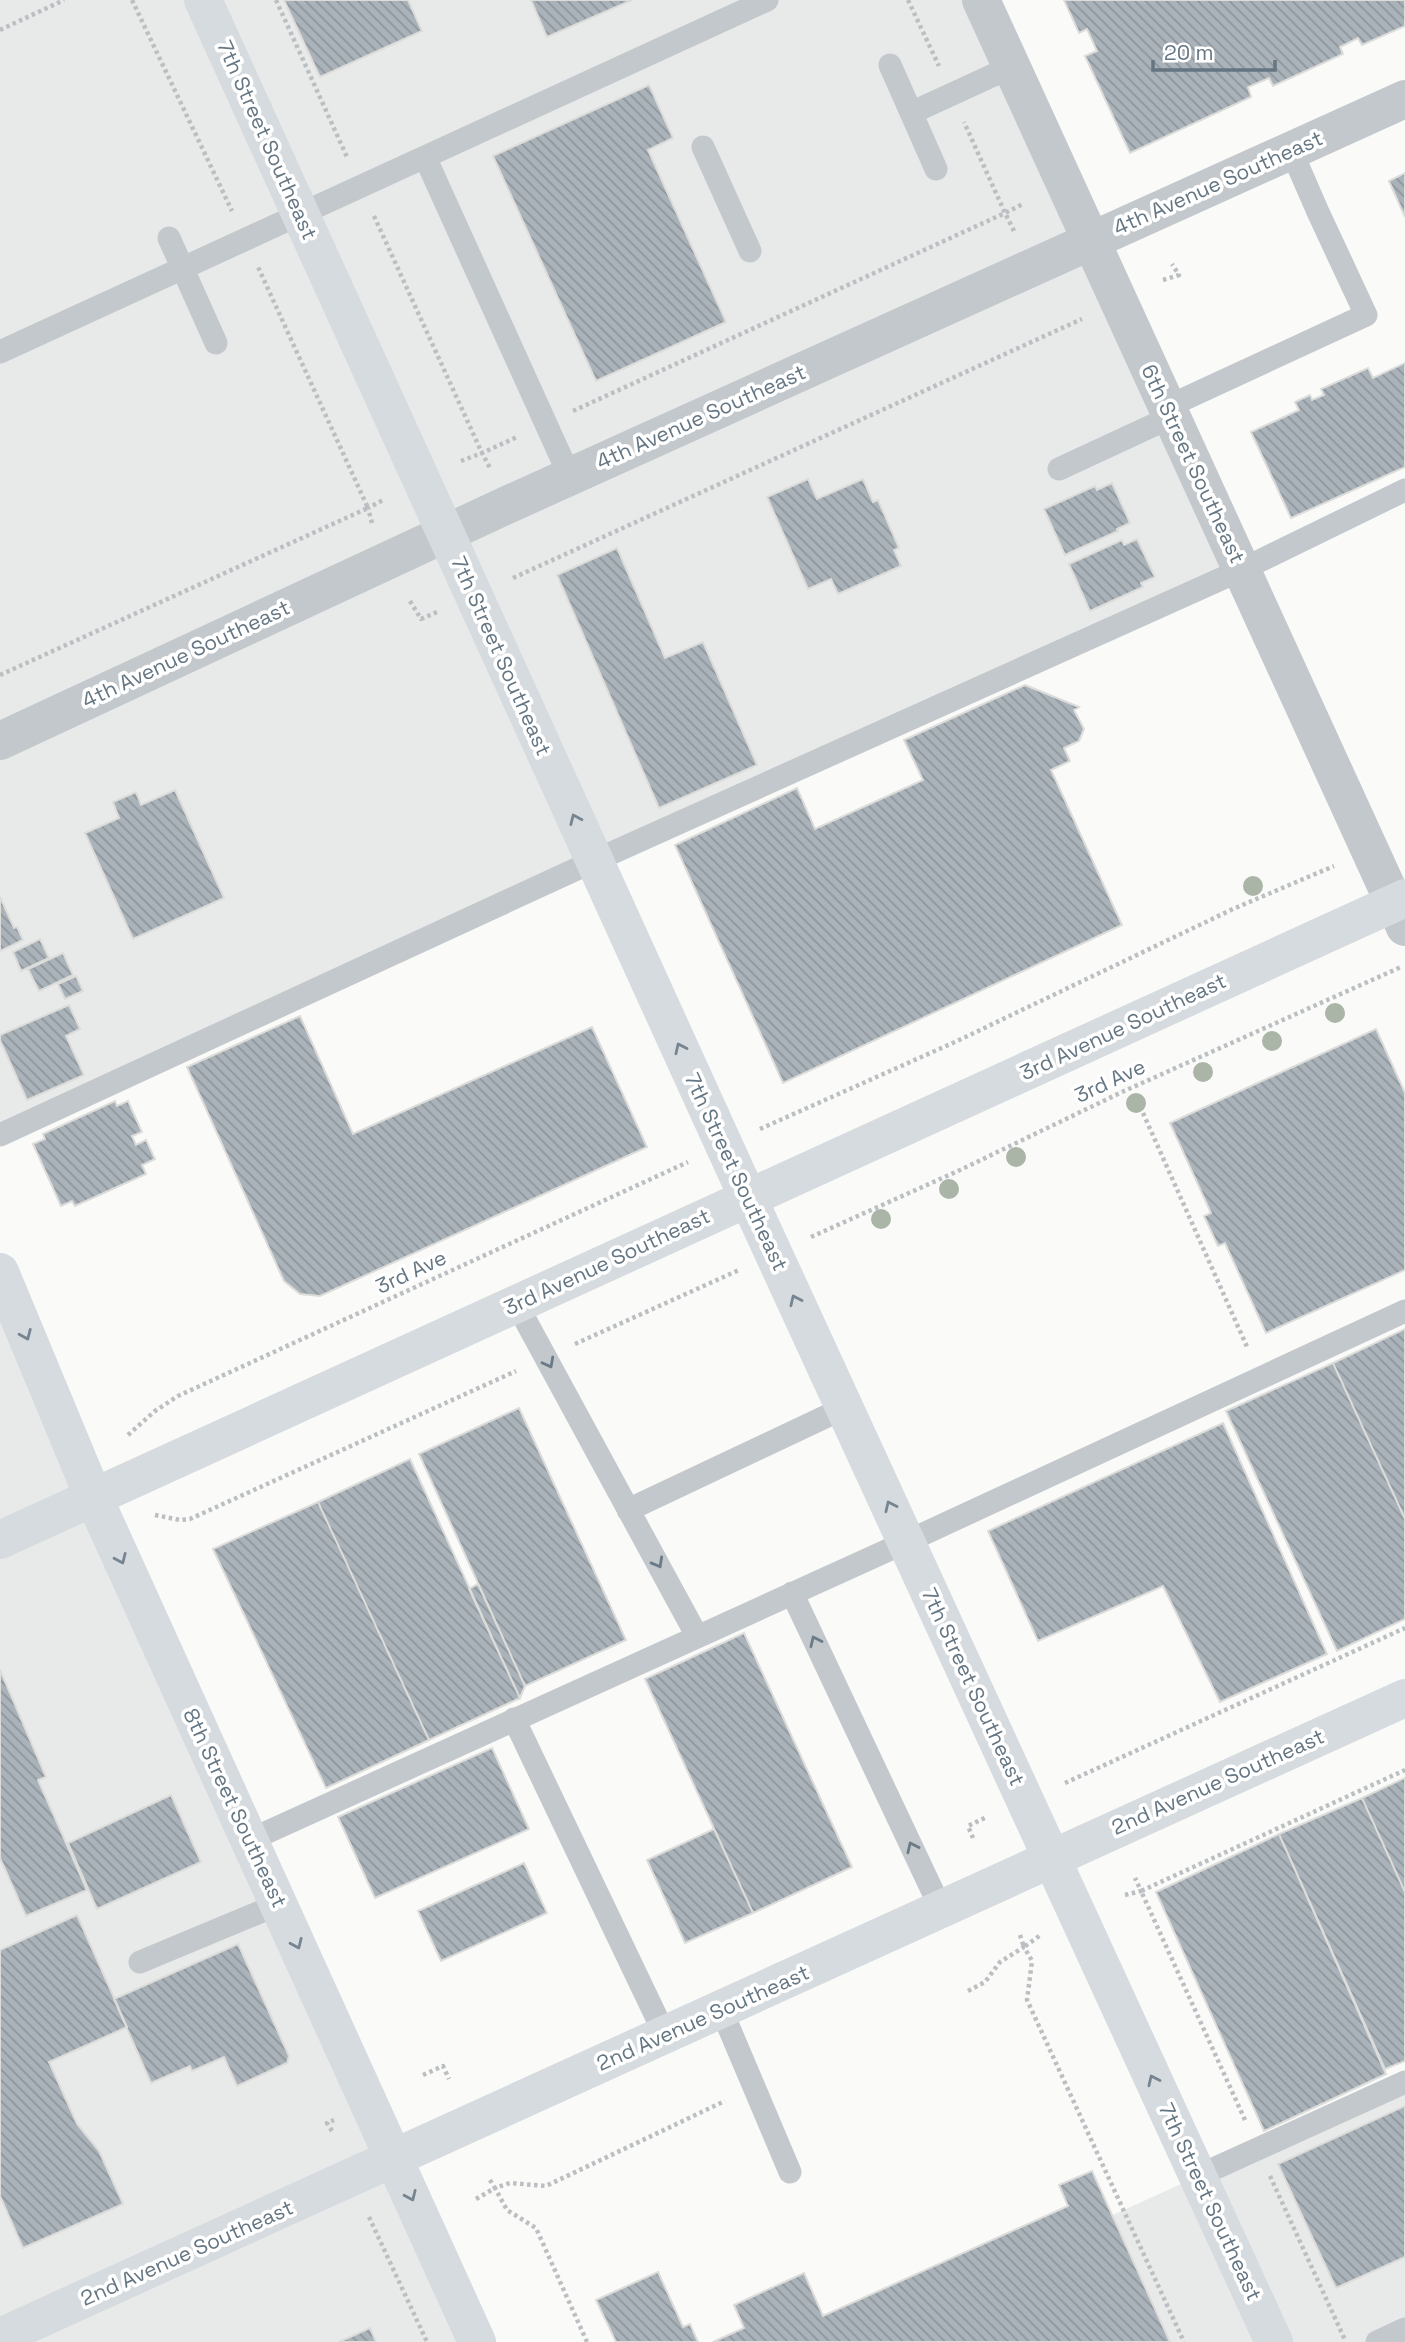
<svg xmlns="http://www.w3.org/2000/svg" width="1405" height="2342" font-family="'Space Grotesk',sans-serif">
<defs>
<pattern id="building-back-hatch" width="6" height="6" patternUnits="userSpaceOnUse" patternTransform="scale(1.75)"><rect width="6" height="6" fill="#aab3b9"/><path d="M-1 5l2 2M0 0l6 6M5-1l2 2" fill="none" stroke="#8e969c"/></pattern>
</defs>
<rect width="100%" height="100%" fill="#fafaf8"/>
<!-- built -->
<path fill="#e8e9e9" d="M0,0H982L1241,570L0,1135Z
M0,1265L478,2342H0Z
M1405,2082V2342H834Z"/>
<!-- building -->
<path fill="url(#building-back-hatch)" stroke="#dcdcda" stroke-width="2" d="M284,0H408L422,31L320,77Z
M531,0H632L547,37Z
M1064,0H1405V26L1362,45L1358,38L1340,47L1343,54L1273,86L1269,78L1248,87L1251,97L1130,153L1085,56L1097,51L1087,29L1079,33Z
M649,85L673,138L648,150L726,322L596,381L493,156Z
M1405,173V217L1389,181Z
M1405,363V467L1291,518L1251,432L1299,410L1295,402L1310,395L1312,400L1324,395L1321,389L1368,368L1373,378Z
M808,479L817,499L863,479L873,502L878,500L899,548L894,550L901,566L838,594L831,579L808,589L767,497Z
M1112,483L1130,523L1117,529L1118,531L1065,555L1044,509L1095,486L1097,490Z
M1137,539L1155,577L1141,583L1143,587L1090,611L1069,564L1122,540L1124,545Z
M617,548L665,658L703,642L757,765L659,808L557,575Z
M1025,685L1079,707L1074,710L1084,729L1079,741L1064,748L1070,761L1051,770L1122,925L783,1083L675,845L797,788L815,829L923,780L904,740Z
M175,790L224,898L133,939L85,833L119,818L113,802L136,792L141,805Z
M0,897L14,928L17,927L23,940L0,951Z
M40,939L49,958L21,971L13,952Z
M63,953L73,975L39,991L28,969Z
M76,976L83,991L65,999L58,984Z
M69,1005L80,1029L66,1036L84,1075L27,1100L0,1040V1035Z
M300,1016L353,1134L592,1027L647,1147L320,1296L300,1294L284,1281L187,1067Z
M1376,1029L1405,1093V1270L1266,1333L1225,1243L1218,1246L1204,1216L1211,1213L1170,1123Z
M115,1101L117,1106L128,1101L142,1132L132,1136L136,1145L146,1140L155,1159L142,1165L146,1174L75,1206L72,1201L61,1206L33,1144L45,1139L43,1134Z
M1405,1329V1519L1333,1363Z
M1333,1363L1405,1519V1619L1337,1651L1226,1411Z
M519,1408L626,1640L525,1686L419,1454Z
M1223,1423L1327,1654L1220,1702L1163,1586L1038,1641L988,1531Z
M410,1459L520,1698L429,1740L318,1502Z
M318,1502L429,1740L326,1788L213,1549Z
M478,1584L525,1686L520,1698L469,1589Z
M744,1633L852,1867L753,1913L645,1679Z
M0,1670L46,1777L38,1780L87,1890L26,1916L0,1858Z
M492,1748L529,1829L375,1898L338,1817Z
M1405,1778V1892L1362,1798Z
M171,1795L201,1862L97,1909L68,1843Z
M1362,1798L1405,1892V2061L1385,2069L1279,1834Z
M714,1829L753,1913L685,1943L647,1860Z
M1279,1834L1386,2074L1264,2131L1156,1892Z
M524,1863L547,1913L441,1961L418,1911Z
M77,1915L127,2027L49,2062L77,2124L99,2151L123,2204L23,2248L0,2196V1950Z
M238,1944L289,2056L287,2063L237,2086L224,2057L192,2071L190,2066L151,2083L114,1999Z
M1405,2106V2257L1336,2288L1278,2164Z
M1092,2171L1170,2342H713L744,2328L734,2305L804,2273L823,2316L1068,2206L1059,2185Z
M658,2272L683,2327L690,2324L698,2342H616L596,2300Z
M370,2328L376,2342H339Z"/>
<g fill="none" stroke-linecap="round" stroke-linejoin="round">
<!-- path -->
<path stroke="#bbbfc2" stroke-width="4.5" stroke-dasharray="3.5 3.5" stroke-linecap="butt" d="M132,0L232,211
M276,0L347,157
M908,0L939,66
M0,30L64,0
M374,216L482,453L517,437
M1014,231L1005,213L1023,204
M1163,280L1179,275L1172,264
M573,411L1005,213L964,122
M461,461L482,453L490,468
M372,523L368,508L385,499
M513,578L1082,319
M410,601L421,619L437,612
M0,675L368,508L258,267
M1143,1113L1248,1349
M760,1129L955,1042L1233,909L1334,866
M811,1237L958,1171L1122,1092L1401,967
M575,1344L739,1270
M128,1435L155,1411L178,1396L688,1162
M155,1515L180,1520L190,1519L516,1371
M1065,1783L1405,1628
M973,1838L968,1826L987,1817
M1125,1895L1141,1891L1135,1878
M1020,1935L1024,1947L1042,1934
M968,1991L985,1982L1000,1962L1024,1947L1032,1961L1027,2000L1184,2342
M423,2075L443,2066L449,2079
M1245,2120L1141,1891L1405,1770
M332,2131L327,2123L334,2120
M1270,2176L1345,2340
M476,2199L495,2188L488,2177
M369,2217L427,2342
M587,2342L536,2228L507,2210L495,2188L510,2183L546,2186L725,2101"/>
<!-- service -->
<path stroke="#c3c8cc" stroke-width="23" d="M890,65L936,169
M911,113L1011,67
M703,147L750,251
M425,157L570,477
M169,238L216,343
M0,352L767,0
M1167,407L1366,315L1318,212L1291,150
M1059,469L1171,417
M0,1135L594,861L1241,570L1405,490
M516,1303L697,1636
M628,1510L844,1408
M792,1593L941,1909
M514,1719L665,2035
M250,1840L906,1542L1405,1311
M140,1962L279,1904
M721,2009L790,2172
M1198,2176L1405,2082
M1377,2342L1405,2329"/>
<!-- minor -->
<path stroke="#c3c8cc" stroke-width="38" d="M981,0L1405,927
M0,741L507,505L1405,99"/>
<!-- secondary -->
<path stroke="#d6dbdf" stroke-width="38" d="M203,0L748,1198L1274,2342
M0,1272L93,1496L477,2342
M0,1540L1405,898
M0,2337L1405,1698"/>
</g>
<!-- trees -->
<g fill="#aab4a7">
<circle cx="1253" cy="886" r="10"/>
<circle cx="1335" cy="1013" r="10"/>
<circle cx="1272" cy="1041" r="10"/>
<circle cx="1203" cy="1072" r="10"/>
<circle cx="1136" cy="1103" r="10"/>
<circle cx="1016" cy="1157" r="10"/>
<circle cx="949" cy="1189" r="10"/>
<circle cx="881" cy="1219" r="10"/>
</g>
<!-- one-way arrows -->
<defs><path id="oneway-chevron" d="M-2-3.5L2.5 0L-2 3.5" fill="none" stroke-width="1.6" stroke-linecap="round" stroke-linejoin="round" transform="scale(1.75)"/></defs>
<g stroke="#768591">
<use href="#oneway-chevron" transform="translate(575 819) rotate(-114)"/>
<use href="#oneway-chevron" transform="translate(680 1048) rotate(-115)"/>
<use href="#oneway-chevron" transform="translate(795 1300) rotate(-115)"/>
<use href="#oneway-chevron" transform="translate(26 1335) rotate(67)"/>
<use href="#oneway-chevron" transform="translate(890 1506) rotate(-115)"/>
<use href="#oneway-chevron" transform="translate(121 1559) rotate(66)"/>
<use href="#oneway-chevron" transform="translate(297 1944) rotate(66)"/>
<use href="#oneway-chevron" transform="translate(1153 2080) rotate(-115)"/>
<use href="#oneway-chevron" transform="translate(411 2196) rotate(66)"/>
</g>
<g stroke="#6a7a87">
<use href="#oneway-chevron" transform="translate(549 1363) rotate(62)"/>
<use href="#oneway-chevron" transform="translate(658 1563) rotate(61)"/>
<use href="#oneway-chevron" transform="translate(815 1641) rotate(-115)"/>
<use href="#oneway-chevron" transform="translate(912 1847) rotate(-115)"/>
</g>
<g text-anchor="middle" stroke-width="7" stroke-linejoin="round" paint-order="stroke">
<!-- street labels -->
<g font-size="21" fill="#657683" stroke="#fff">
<text transform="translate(267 140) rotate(66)" y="7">7th Street Southeast</text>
<text transform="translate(1218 183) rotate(-24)" y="7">4th Avenue Southeast</text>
<text transform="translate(701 417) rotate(-24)" y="7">4th Avenue Southeast</text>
<text transform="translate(1193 464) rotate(65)" y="7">6th Street Southeast</text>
<text transform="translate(186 654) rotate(-25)" y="7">4th Avenue Southeast</text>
<text transform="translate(501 656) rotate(66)" y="7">7th Street Southeast</text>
<text transform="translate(1123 1027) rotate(-25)" y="7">3rd Avenue Southeast</text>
<text transform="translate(1110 1081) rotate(-25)" y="7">3rd Ave</text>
<text transform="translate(736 1172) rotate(65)" y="7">7th Street Southeast</text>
<text transform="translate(607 1262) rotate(-25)" y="7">3rd Avenue Southeast</text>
<text transform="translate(411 1272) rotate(-25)" y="7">3rd Ave</text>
<text transform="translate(973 1687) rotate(65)" y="7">7th Street Southeast</text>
<text transform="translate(1218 1782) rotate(-24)" y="7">2nd Avenue Southeast</text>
<text transform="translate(235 1808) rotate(65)" y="7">8th Street Southeast</text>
<text transform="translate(703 2018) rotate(-24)" y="7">2nd Avenue Southeast</text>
<text transform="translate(1210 2202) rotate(65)" y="7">7th Street Southeast</text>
<text transform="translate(187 2253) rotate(-24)" y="7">2nd Avenue Southeast</text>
</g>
</g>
<!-- scale -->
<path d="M1153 60v10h122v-10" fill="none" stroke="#657683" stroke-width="3.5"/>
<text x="1164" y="60" font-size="21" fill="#657683" stroke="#ffffff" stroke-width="5" paint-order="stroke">20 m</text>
</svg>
